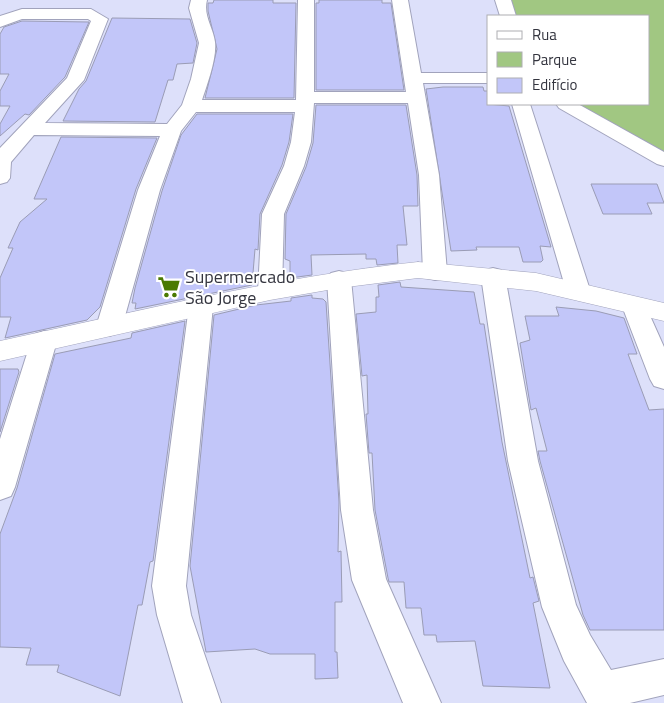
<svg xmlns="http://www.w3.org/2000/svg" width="664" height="703" font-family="'Titillium Web',sans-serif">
<rect width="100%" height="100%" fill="#dde0fa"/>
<!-- green -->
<path fill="#a1c782" d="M508,0H664V153L576,104H648V16H514Z"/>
<!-- building -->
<path fill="#c2c6f9" stroke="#9a9cb5" d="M214,0H273V3H296L294,98H205L217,49L208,11V3H213Z
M319,0H382V3H391L404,90H316V3H319Z
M112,18L190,19L197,43L193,63L177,64L173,80H168L155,122L63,121L79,89L86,81Z
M22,21L89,22L65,77L29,115L25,114L0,136V124L10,106H0V91L9,74H0V34L4,27Z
M443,87H483L484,91H488V104L509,106L551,247L540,246L543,260L541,262H523L519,247H476L477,250L451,251L426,89Z
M316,105H406L417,175L418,206H403L407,245H397L398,263L377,265L376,259H366V254L311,255L312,275L290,278V261L285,259L286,214L306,167L313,143Z
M197,114H293L289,142L282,165L260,214L258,250L255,249L252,285L135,309L136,303H132L135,288L162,191L181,135Z
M61,137L157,138L136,189L100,307L87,320L5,338L11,317H0V278L13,248H8L20,222L47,199H34Z
M591,184H657L664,203H647L652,214H603Z
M400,282L401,287L474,292L480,324H484L502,442L530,578L533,577L539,601L533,603L550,688L483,686L475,641L437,642L436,635H424L421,608H406L404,582H389L388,578L375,510L372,453H369L366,414H368L367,375L362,376L356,314L376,312V297H379L378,285Z
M312,295V298L323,299L326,302L339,502L338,552L341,551L342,602H335V652H337L338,678L315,679V654H270L255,649L206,652L190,566L214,315L256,305L291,301V298Z
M556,307L596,311L624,318L637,354H628L649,410L664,409V630H590L583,615L540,461L538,451H547L536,408L531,410L520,343L530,340L525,316H559Z
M185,321L153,561L150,562L142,605H138L120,696L57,672L59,665H26L31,648L0,647V534L17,488L55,354L131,338L132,333Z
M0,369H18L19,372L0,432Z"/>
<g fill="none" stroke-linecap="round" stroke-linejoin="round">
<defs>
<path id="minor" d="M191,0H207C203,15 213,27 215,42C217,58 207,85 202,100H296L298,0H314V92H406L392,0H408L421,73H488V83H423L439,175L447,272L443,278L435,280L427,278L423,272L419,175L408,103H314L311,142L304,166L284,214L282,291L279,297L270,299L261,297L258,291L262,214L284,166L291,142L295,112H196L181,131L160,190L122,327L118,333L109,336L100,333L96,327L138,190L160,136L34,135L11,162L10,178L7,182L0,184V148L67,78L91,21L88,19H22L0,27V16L22,9H91L108,19L84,80L45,123L167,124L182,105L191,79L199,43L189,8Z
M495,0H511L516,16H500Z
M512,104H530L590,290L587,296L578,298L569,296L566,290Z
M556,104H578L664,152V166L657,164L559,108Z
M493,268L501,270L505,276L538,461L576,605L590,635L611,670L664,659V695L630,703H587L564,661L542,607L508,461L481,276L485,270Z
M339,271L347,273L351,279L373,510L386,579L441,703H403L352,580L341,510L327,279L331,273Z
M201,297L210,300L213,306L186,586L191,615L221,703H183L157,615L152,586L189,306L192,300Z
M634,297L643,300L664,347V389L654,386L650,379L622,306L625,300Z
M44,331L53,334L57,341L15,487L11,496L0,500V439L31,341L35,334Z"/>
<path id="tertiary" d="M418,262L536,273L664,303V321L536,291L418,278L339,288L270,300L0,361V341C139,311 277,277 418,262Z"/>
</defs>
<!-- minor casing -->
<use href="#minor" stroke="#a1a3bc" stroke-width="2"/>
<!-- tertiary casing -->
<use href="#tertiary" stroke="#a1a3bc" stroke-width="1"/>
<!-- minor -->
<use href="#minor" fill="#fff" fill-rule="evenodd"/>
<!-- tertiary -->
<use href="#tertiary" fill="#fff" fill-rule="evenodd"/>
</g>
<!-- icons -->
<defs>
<symbol id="supermarket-bare" viewBox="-9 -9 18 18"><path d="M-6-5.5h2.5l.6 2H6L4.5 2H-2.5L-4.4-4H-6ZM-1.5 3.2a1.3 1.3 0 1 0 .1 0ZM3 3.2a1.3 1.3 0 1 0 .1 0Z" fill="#4a7a02" stroke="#fff" stroke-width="2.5" paint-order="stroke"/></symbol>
</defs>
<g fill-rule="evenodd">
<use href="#supermarket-bare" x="153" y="271" width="32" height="32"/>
</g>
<g text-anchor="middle" stroke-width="4" stroke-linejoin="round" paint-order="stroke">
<!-- poi labels -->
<g font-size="18" fill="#34353f" stroke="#fff" text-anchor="start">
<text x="185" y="283">Supermercado<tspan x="185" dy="21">São Jorge</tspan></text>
</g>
</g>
<!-- legend -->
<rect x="487" y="15" width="162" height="90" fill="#ffffff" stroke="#aeaeb2"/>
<rect x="497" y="31" width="25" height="8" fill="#ffffff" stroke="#aeaeb2"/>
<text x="532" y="40" font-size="15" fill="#34353f">Rua</text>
<rect x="497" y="52" width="25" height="15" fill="#a1c782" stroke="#aeaeb2"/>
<text x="532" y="65" font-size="15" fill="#34353f">Parque</text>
<rect x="497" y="78" width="25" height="15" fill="#c2c6f9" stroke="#aeaeb2"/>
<text x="532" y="90" font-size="15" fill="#34353f">Edifício</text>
</svg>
